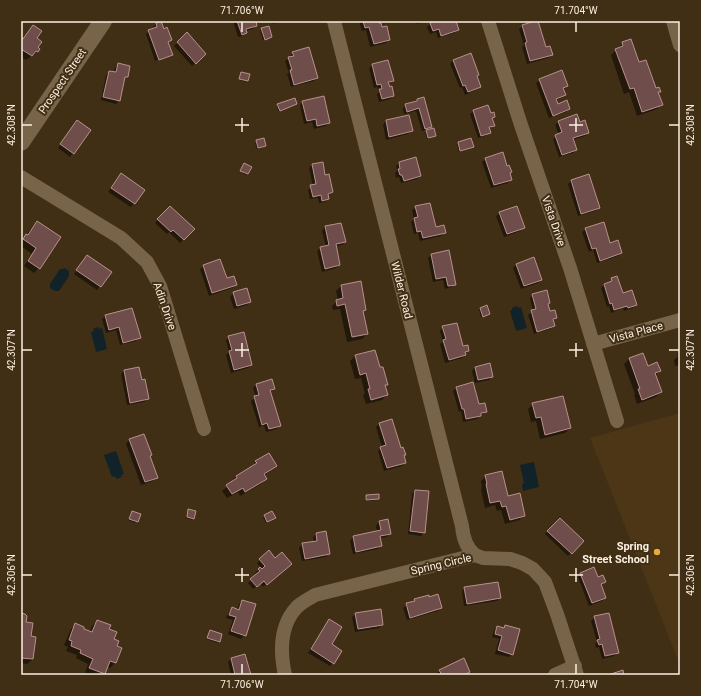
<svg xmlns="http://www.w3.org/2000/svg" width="701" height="696" font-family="Roboto,sans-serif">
<rect width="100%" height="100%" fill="#402f15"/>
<!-- built -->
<path fill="#4c3615" d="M680,413V665L590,438Z"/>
<!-- water -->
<path fill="#122229" d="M64,268L69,271V276L59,291H55L50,288V284L60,269H63Z
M517,306L518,308L521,307L527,328L516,331L510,311L512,310V308Z
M98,327L99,329L102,328L107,349L96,352L91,332L94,331L93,329Z
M116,451L124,474L121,475L122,477L116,479L115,476L112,477L104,455Z
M534,462L539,487L523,491L522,484L524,483L520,465Z"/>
<!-- shadow -->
<path fill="#0007" d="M233,21H255L256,25L253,29L246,31V33L243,36L238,37Z
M272,21H282L273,24Z
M359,21H377L389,40L386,43L370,47L366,30L362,31Z
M416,21H426L417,24Z
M431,21H455L458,30L454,33L438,38L436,32L430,34L427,27L432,23Z
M160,23L163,30L171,40L168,43L171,55L169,57V55L155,61L146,34L149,31L154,29L153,27L156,24Z
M33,26L37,52L26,60L21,57V39L22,40Z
M523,26L552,55L548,58L527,64L522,47L524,45L519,29Z
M261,29L271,37L263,40L260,30Z
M187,34L202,57L192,66L174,46Z
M623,43L656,89L660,91L658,94L662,104L657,109L637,116L629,92L624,94L611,55Z
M293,53L317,78L314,81L291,87L287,74L289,73L285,61L290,58V56Z
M453,60L476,77L480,87L476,90L465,95L462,87L460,88L450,64Z
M118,64L127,76L123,80L119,100L116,104L101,100L106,75L110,72L113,73L115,68Z
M373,65L392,81L388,84L393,96L390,99L379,102L377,94L379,92L377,87L374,88L369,68Z
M242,73L247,80L246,82L239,80Z
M540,80L567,86L564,89L565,95L561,98L555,101L557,105L569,109L566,112L549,118L536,83Z
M417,99L431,126L428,130L422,131L416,111L404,114L403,108L406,105L413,103Z
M303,102L329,123L326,126L314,129L312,122L304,124L300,105Z
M296,104L278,111L277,106L278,105Z
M474,111L494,117L491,119L493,125L488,129L489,132L486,136L478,138L470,114Z
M408,116L412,131L408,134L386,140L383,125L386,121Z
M77,121L73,153L70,157L58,148Z
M558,122L579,123L588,133L585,136L573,140L576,150L573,153L559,157L553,139L559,135L555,125Z
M427,131L435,136L427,139L425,133Z
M263,139L265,146L257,149L255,143Z
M471,139L473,147L459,152L457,144Z
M486,159L509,173L511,179L508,183L491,188L482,162Z
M399,163L420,176L417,179L401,183L399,177L396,178L395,173L397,171L396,166Z
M312,165L325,176L332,192L328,196V199L325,202L319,203L318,198L310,199L308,190L313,186L309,168Z
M243,166L250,168L246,175L240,172Z
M121,175L144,190L131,207L108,192Z
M571,181L599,208L595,211L578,216L568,184Z
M170,207L193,229L180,243L169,232L167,234L155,223Z
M416,207L436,228L445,232L441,236L420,241L418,233L414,234L411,222L414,219L412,210Z
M500,213L523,227L520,231L504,237L496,216Z
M37,222L39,268L34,273L24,266L32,254L21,246V241Z
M341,224L345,242L342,245L335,246L339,265L336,268L322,272L317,251L321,248L326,247L322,231L325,227Z
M586,229L610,244L621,253L618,256L597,263L593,250L589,252L582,232Z
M432,255L455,284L451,287L445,289L443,280L433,282L428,258Z
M84,260L110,273L97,290L74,274Z
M516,265L541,280L538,283L521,289L513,268Z
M204,266L236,285L232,288L209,296L200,269Z
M612,279L623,295L636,305L633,308L624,311L623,308L611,313L609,306L607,307L601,288L604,285L609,283Z
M360,282L365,310L363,312L367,334L362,339L347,342L340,309L333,310L332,306L338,300L336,291L341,286Z
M234,293L250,301L247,305L234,309L230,297Z
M533,295L549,303L547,305L549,312L556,318L553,321L554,326L550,329L534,334L528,315L533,311L530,298Z
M480,309L489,314L481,317L479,310Z
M105,316L139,337L136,341L120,345L116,330L106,333L102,319Z
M443,327L463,347L468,351L462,358L445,363L440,344L443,342L440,331Z
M229,337L251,365L248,368L231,373L226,355L229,352L226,340Z
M375,351L379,369L387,384L384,386L387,395L382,400L366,404L363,395L365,394L361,378L355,379L350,361L355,356Z
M680,352V365L675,366L674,360L678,356L677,354Z
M629,359L660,371L655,376L661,392L656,397L637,404L634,395L635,394L624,364Z
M475,367L492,377L489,380L475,383L472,371Z
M124,371L141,381L148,399L144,402L127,405L121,374Z
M256,385L274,388L270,392L280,425L277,429L266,432L264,426L259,427L251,401L256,397L253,388Z
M457,388L478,406L486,411L477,419L463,422L461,411L459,412L453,391Z
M533,404L570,428L565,433L540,439L536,421L531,422L528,409Z
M392,420L401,449L405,454L403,456L405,462L402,466L384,471L378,451L382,447L376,427L379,424Z
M144,435L151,455L149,457L157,477L153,481L141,485L126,444L129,440Z
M256,462L276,466L264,476L266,479L261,484L240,496L238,492L227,498L222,491L232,483L231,482L236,476L251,467Z
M486,476L524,515L519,520L505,524L501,510L497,511L495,505L485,508L481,490L482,488L481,481Z
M415,491L424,532L421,536L408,534L412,494Z
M366,496L378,499L377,500L365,501V497Z
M189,511L193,519L192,520L186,518Z
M132,512L139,515L135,523L128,520Z
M265,516L274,518L266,523L263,517Z
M560,519L583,541L568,556L545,534Z
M387,521L390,533L387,537L380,538L381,546L378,549L353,554L350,541L353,537L377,532L376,526L379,522Z
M316,534L329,553L326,557L302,561L299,548L302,544L314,542L313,537Z
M275,559L287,567L263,587L260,583L253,589L248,583L257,575L255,573L261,568L257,563L260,560Z
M581,574L605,582L601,585L605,598L602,601L589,606L578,577Z
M465,588L500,598L497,601L464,606L462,591Z
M429,598L441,608L438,611L407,620L403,608L415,600Z
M242,601L245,635L241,639L228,634L233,620L226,618L229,612L232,608L237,610L239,604Z
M356,614L382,625L379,628L355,632L352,617Z
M21,615L30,637L33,659L27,664L21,663Z
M595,617L617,653L614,656L602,659L599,647L596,648L595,644L597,642L591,621Z
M330,620V645L333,663L330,666L308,653Z
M97,621L108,630L116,647L121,649L115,663L110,668L107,667L102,675H91L85,673L88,664L76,658L77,655L66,651L68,647L64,645L71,629L76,624L82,630L89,633L92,626Z
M505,626L512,654L509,657L495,654L499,639L492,637L494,630L498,627L503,629Z
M210,631L221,635L218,643L206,639Z
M244,656L249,675H231L228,662L231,659Z
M440,670L469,672L466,675H437V674Z"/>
<!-- building -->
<path fill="#6f4d4a" stroke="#b8918e" d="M161,21L164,29L167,27L172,40L168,42L173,55L159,60L148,30L157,27L156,23Z
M237,21H256L257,26L246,29L247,33L242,35Z
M363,21H378L379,23H381L382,27L387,26L390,40L374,44L369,27L365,28Z
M435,21H456L459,30L441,36L439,29L433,31L430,23Z
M535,21H538L546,47L550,46L553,55L530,61L525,43L527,42L522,25Z
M33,25L42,31L37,38L42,42L38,47L40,49L38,52L36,51L32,56L21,49V38L23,39Z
M269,26L272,37L265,40L261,28Z
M187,32L206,54L196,64L177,42Z
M631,39L639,62L646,60L656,88L659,87L661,92H658L663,105L642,112L634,88L630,89L615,49L623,46L622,42Z
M309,47L318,78L294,85L290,70H292L288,57L294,56L292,52Z
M471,53L479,75L477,76L481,87L468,92L465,85L463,86L453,60Z
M388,60L394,81L388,82L390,87L392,86L394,96L382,99L379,89H382L381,84L377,85L372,64Z
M118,63L130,66L128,77H125L120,101L103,97L109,71L116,72Z
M562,70L568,86L563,88L566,95L556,99L558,104L567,100L570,109L553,116L539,79Z
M241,72L250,74L248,81L239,79Z
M324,96L330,123L317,126L316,119L307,121L302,101Z
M424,97L432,127L425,129L419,108L407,112L405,104L417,101V99Z
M295,98L297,104L280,111L277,104Z
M488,105L491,113L494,112L495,117L492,118L495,126L489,127L491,133L481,136L473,110Z
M577,114L580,122L585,120L589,133L573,138L577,150L562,155L555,135L562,132L558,121Z
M409,115L413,131L389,137L386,120Z
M77,120L91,130L74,154L60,144Z
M434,128L436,136L428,138L426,130Z
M264,138L266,146L258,148L256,140Z
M471,138L474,147L460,151L458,142Z
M503,152L507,166L509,165L512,172L510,173L512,180L494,185L485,158Z
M416,157L421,176L404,181L402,175H400L398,169H400L399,162Z
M323,162L325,175L329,174L333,192L328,194L329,199L322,201L321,195L313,197L310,185L316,184L312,164Z
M244,163L252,167L248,174L240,171Z
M121,173L145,190L135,204L111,188Z
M589,174L600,208L581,214L571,180Z
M430,203L436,227L444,225L446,233L423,238L421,231L417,232L414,218L418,217L415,206Z
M170,206L195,229L184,240L173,230L171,232L157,219Z
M517,206L525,228L507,234L499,212Z
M37,221L61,237L40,269L28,261L36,248L23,239L26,234L28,235Z
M604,222L610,243L618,240L622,253L600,261L596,248L592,249L585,228Z
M341,223L346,242L336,244L340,265L325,269L320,247L329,245L325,226Z
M449,250L456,285L448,286L446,277L436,279L431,254Z
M87,255L112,272L101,287L76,270Z
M534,257L542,280L524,286L516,264Z
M220,259L227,278L234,276L237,285L212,293L203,265Z
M617,276L623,293L632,290L637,305L628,308L627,306L614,310L612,303L610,304L604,284L612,281L611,278Z
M361,281L366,310L363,311L368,334L352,337L345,304L337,306L336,300L343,298L341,285Z
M247,288L251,302L237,306L233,292Z
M547,290L550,303L548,304L550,311L555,310L557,318L553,319L555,326L537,332L531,310L536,309L532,294Z
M487,305L490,314L483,317L480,308Z
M132,308L141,338L123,343L119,327L109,330L105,315Z
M457,323L463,346L468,345L469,351L465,352L466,355L449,360L443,340L446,339L442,326Z
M244,332L252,365L234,370L229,351L232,350L228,336Z
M375,350L380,367H383L388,385H385L388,395L371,400L368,389H370L366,373L360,375L355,355Z
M643,353L648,366L657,362L661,371L655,373L662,392L642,400L638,389H640L629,358Z
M490,363L493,377L478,380L475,367Z
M139,367L142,380L145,379L149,399L130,403L124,370Z
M272,379L275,389L270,390L281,426L269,429L267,423L262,425L254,396L259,395L256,384Z
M473,382L479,404L485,403L487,412L481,413V416L466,419L464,409H462L456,387Z
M563,396L571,428L545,435L541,417L536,418L532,403Z
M392,419L401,448L403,447L406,455H404L406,463L387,468L380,447L386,445L379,423Z
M144,434L152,455L150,456L158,478L145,482L129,439Z
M269,453L277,466L264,474L267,479L245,492L243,488L232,494L226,485L237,478L236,476L257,463L255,461Z
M502,471L508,496L520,493L525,516L510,520L506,506L502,507L500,501L490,503L486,484H487L485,475Z
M415,490L429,491L425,533L410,531Z
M379,494V499L366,500V495Z
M188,509L196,511L194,519L187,517Z
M132,511L141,514L138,522L129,519Z
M272,511L276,518L267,522L264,515Z
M560,518L584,541L572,554L547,531Z
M388,519L391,534L380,536L382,546L356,552L353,536L381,530L379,521Z
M326,531L330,554L305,559L302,543L317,541L316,533Z
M269,550L275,558L282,552L292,564L267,585L264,581L257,587L250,579L260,571L258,569L260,567L262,569L265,566L259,559Z
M594,567L598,577L603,575L606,582L601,584L606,598L592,603L580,573Z
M498,582L501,598L467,604L464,587Z
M438,594L442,608L410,618L406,603L415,601L414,599L429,595V597Z
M242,600L256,604L246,636L231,631L236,617L229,615L232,607L239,610Z
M381,609L383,625L358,629L355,613Z
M21,613L25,614L27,616L26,622L33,623L31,636L36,637L33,659L21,658Z
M609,613L619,653L605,656L602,644L599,645L597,640L600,639L594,616Z
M329,619L342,627L332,644L342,651L334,664L311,649Z
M97,620L111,625L109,629L117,632L114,639L119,641L117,646L122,648L116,663L110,661L105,674L89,668L93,659L80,653L81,650L71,646L72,641L69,640L75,623L84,627V629L92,632Z
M505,625L520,629L513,655L498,650L502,636L495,634L497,626L504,628Z
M210,630L222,634L220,642L207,638Z
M245,654L251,675H235L231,658Z
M464,658L470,672L464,675H442L439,670Z
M623,670L624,675H608Z"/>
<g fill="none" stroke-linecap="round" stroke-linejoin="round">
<!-- minor -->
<path stroke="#776449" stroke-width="14" d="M334,21L462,526C463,537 466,548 475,555
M488,21L521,125L570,268L617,421
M673,21L680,45
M21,177L121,238L147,262L160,286L204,429
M593,344L680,320
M285,675C280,652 279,626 297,607C302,602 309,599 315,595L475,555L483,558L510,559L522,563L533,569L545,582L557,614L577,675
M555,675L575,666"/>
<!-- tertiary -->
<path stroke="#776449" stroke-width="18" d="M21,142L103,21"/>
</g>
<!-- ticks -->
<path fill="none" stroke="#fcf0e1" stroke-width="1.5" d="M242,22V32M576,22V32M242,118V132M576,118V132M22,125H32M235,125H249M569,125H583M669,125H679M242,343V357M576,343V357M22,350H32M235,350H249M569,350H583M669,350H679M242,568V582M576,568V582M22,575H32M235,575H249M569,575H583M669,575H679M242,664V674M576,664V674"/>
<!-- markers -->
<circle fill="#eaaa38" stroke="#402f15" stroke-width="1.5" cx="657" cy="552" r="4"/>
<g text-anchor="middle" stroke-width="4" stroke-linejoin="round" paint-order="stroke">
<!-- street labels -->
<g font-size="11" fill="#fcf0e1" stroke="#402f15">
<text transform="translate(62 81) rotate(-56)" y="4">Prospect Street</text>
<text transform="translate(554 221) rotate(71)" y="4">Vista Drive</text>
<text transform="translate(402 290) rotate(76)" y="4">Wilder Road</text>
<text transform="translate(165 306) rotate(71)" y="4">Adin Drive</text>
<text transform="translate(636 332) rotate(-15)" y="4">Vista Place</text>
<text transform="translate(441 564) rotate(-13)" y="4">Spring Circle</text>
</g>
<!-- poi labels -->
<g font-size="11" font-weight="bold" fill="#fcf0e1" stroke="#402f15" text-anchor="end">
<text x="649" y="550">Spring<tspan x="649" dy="13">Street School</tspan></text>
</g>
</g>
<!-- border -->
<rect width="701" height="696" fill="none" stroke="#402f15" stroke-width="44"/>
<rect x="22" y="22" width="657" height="652" fill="none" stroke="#fcf0e1" stroke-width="1.5"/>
<g font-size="10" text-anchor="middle" fill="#fcf0e1">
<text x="242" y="14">71.706°W</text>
<text x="576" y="14">71.704°W</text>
<text transform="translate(11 125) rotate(-90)" y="4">42.308°N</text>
<text transform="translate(690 125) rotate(-90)" y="4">42.308°N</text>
<text transform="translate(11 350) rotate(-90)" y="4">42.307°N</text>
<text transform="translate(690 350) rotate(-90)" y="4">42.307°N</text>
<text transform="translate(11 575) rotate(-90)" y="4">42.306°N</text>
<text transform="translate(690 575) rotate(-90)" y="4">42.306°N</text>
<text x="242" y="688">71.706°W</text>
<text x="576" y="688">71.704°W</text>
</g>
</svg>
